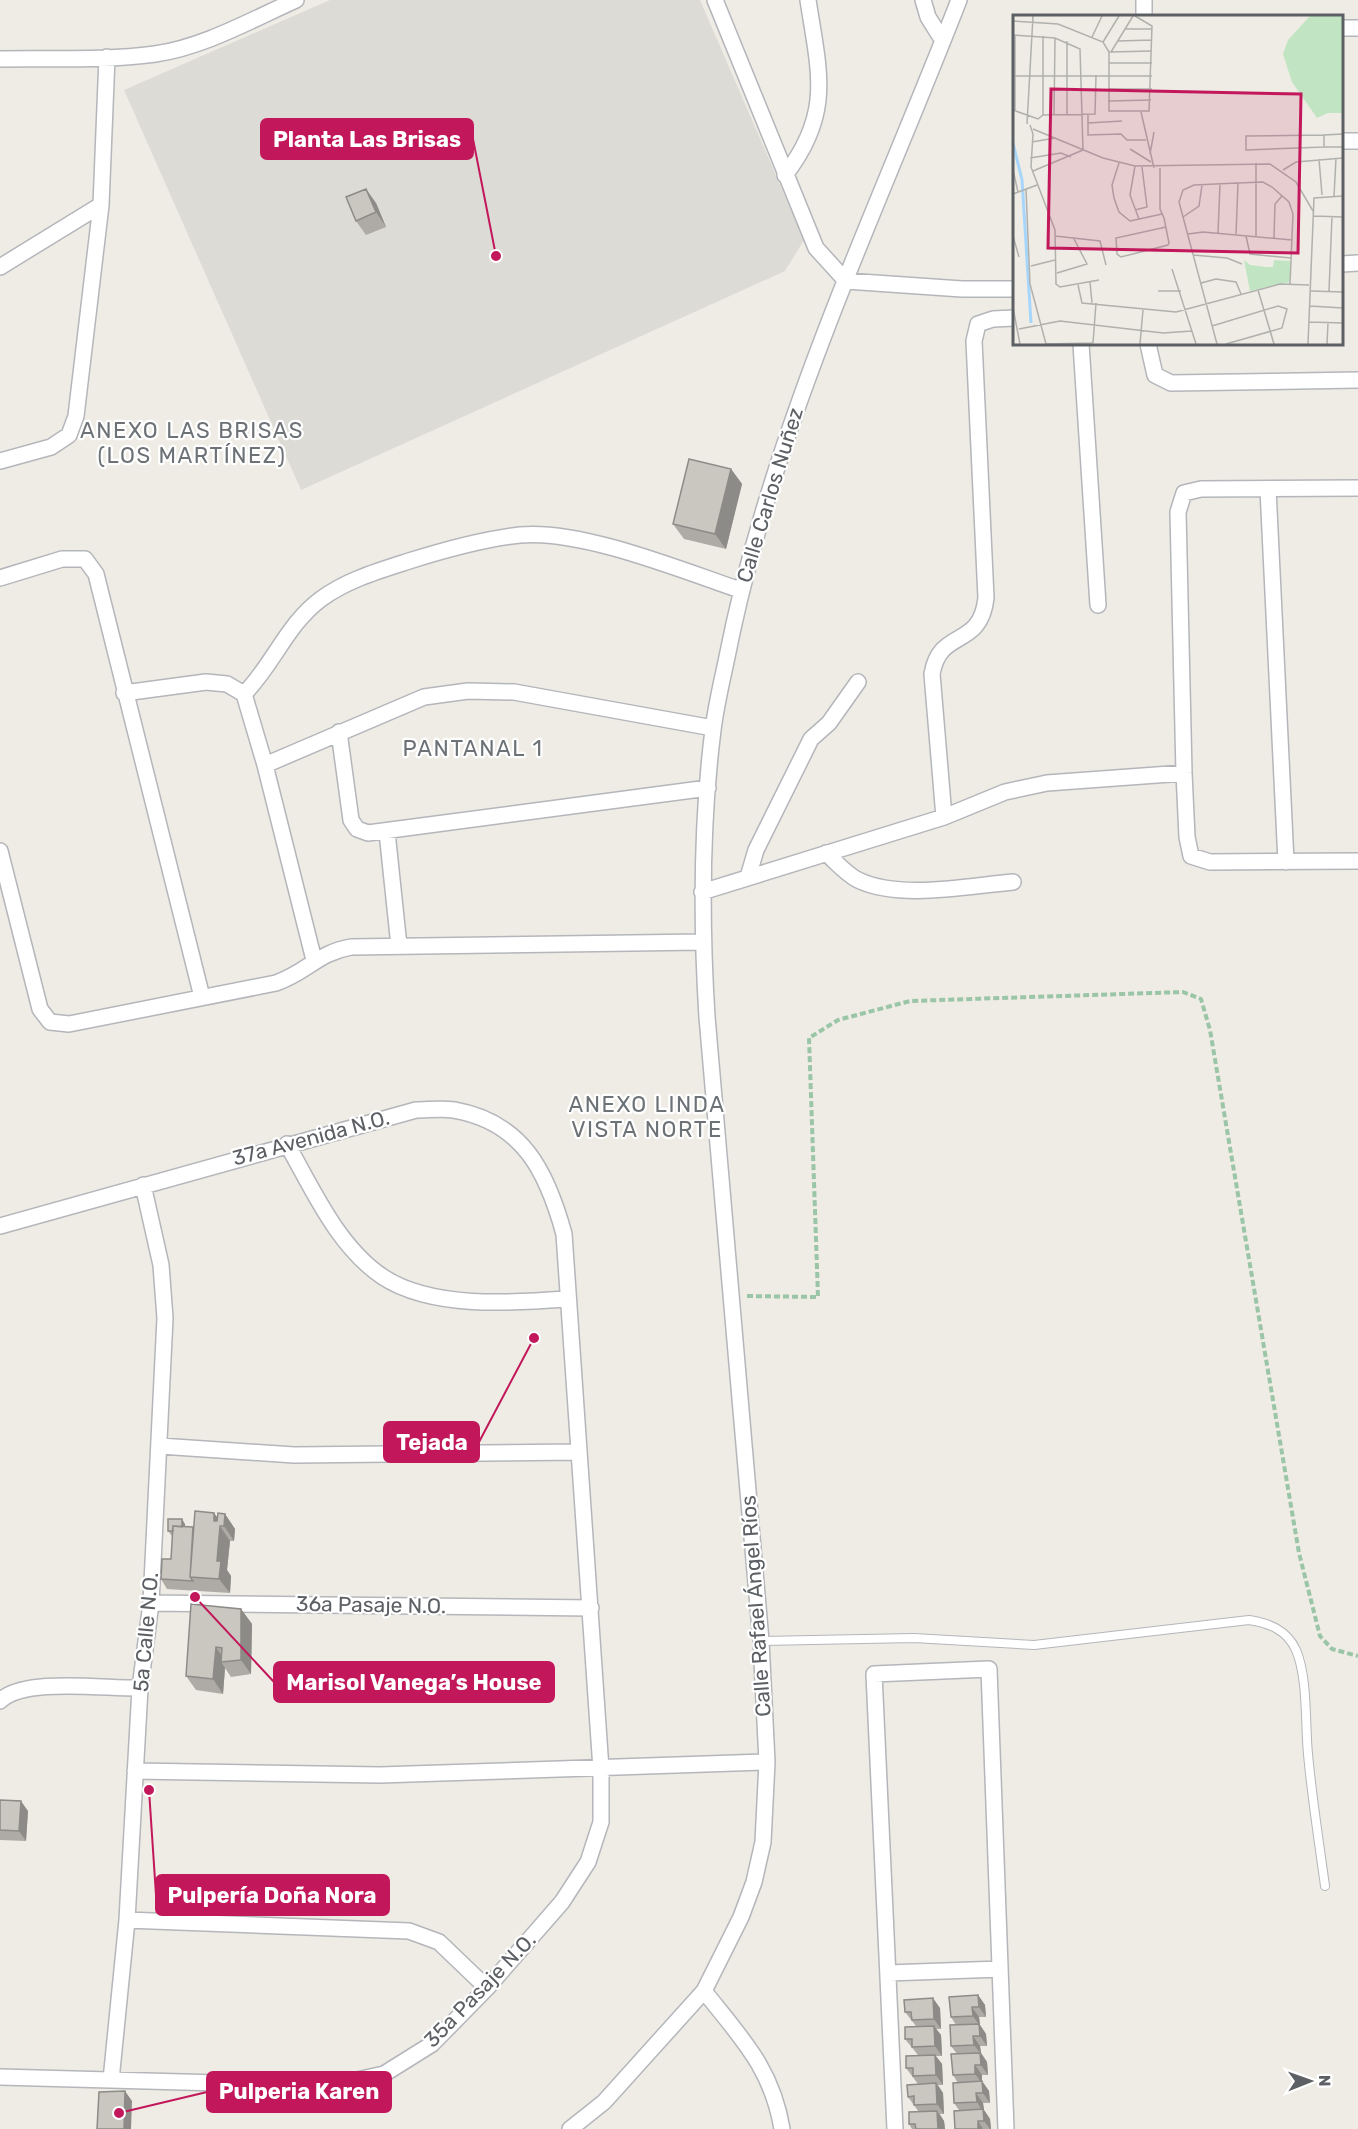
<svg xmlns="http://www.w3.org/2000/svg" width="1358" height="2129" font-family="Rubik,sans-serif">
<rect width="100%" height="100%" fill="#eeece4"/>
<!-- industrial -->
<path fill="#dddbd6" d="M330,0H700L804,240L785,271L301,490L124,90Z"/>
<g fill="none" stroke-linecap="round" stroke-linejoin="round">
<defs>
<path id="lane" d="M761,1641L914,1638L1034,1645L1249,1620C1269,1623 1287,1630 1296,1650C1308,1678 1305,1724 1308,1754C1312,1798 1319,1842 1325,1886"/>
<path id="street" d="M715,0L816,248L846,281
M923,0L928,17L943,41
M1144,0V16
M1342,28H1358
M0,59C51,58 104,61 155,54C204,47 251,20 296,0
M1342,141H1358
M785,175C833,113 819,72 808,0
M1342,264L1358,263
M0,267L101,205
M846,281L962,289H1014
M1081,344L1098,605
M1148,344L1155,375L1171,383L1358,380
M0,461L51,447L69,435L76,416L101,205L107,57
M1358,488L1201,489L1184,493L1178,512L1184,773L1187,837L1191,856L1210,862L1358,861
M1268,489L1286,862
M0,578L62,559H85L96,574L202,997
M124,693L206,682L227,684L244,694L265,765L314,960
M244,694C273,665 287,624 321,599C347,580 378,571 409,561C444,550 482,539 520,535C581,529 681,570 740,590
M339,732L351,820L357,829L368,833L708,788
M265,765L424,697L468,691L514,692L713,728
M944,817L932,674C940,627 980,650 986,598L974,341L978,324L993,319L1014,318
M387,832L399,946
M0,851L40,1009L50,1022L69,1024L276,983C308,972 317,953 351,947L702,942
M826,853C836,862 846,874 858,880C900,900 967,886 1013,882
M748,877L756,850L811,739L829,723L858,682
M702,892L944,817L1005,792L1047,783L1184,773
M287,1144C313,1190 338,1247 383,1277C432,1309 512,1303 567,1299
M0,1226L416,1110C428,1110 442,1108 454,1110C523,1122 547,1172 564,1234L601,1769V1822L588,1862L562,1902L487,1988L432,2044L384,2074L330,2086L0,2077
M160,1446L294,1455L578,1452
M151,1603L591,1608
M0,1701C24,1677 106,1689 140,1688
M135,1771L380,1775L767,1762
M127,1920L409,1931L439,1942L487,1988
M888,1973L1000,1969
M704,1991C741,2038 772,2068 782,2129
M111,2080L127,1920L140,1688L151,1603L165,1318L161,1265L143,1185
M570,2129L604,2102L704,1991L741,1917L754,1882L763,1842L767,1762L761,1641L707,1017C701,921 701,825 713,730C716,705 722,681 727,657C772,428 875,216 959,0
M895,2129L874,1674L989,1669L1006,2129"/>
</defs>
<!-- lane casing -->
<use href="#lane" stroke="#b4b6bb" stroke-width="10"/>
<!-- street casing -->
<use href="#street" stroke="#b4b6bb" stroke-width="18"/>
<!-- path -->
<path stroke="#9bc5a7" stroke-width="4" stroke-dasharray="6 3" stroke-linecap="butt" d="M747,1296L818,1297L809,1038L838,1020L910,1001L1183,992L1201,999L1210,1030L1299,1553L1320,1636L1332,1649L1358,1656"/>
<!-- lane -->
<use href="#lane" stroke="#fff" stroke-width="8"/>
<!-- street -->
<use href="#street" stroke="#fff" stroke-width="15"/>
</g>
<!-- wall -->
<path fill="#aeaba6" d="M376,203L386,227L366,235L356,221Z
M731,469L742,484L726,549L684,539L673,524Z
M225,1514L235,1529L234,1541H230L227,1570L231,1576L230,1593L167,1589L161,1579L171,1559L173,1536H172L168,1531L185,1524V1527H193Z
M241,1609L252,1624L251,1674L231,1677L225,1668L223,1694L196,1690L186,1676Z
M0,1800L28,1811L26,1841L0,1840Z
M978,1995L985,2005L986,2017H979L980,2025L986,2034L987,2046H980L981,2053L987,2062L988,2075H982V2081L989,2091L990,2103H983L984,2110L990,2119L991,2129H955L959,2110L954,2103L958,2083L953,2075L957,2054L951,2046L956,2025L951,2017Z
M940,2008L941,2029H936L941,2035L942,2056H936L942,2064L943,2085H938L943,2093L944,2114H940L944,2121L945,2129H912L909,2124L919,2112L908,2097L918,2084L906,2068L918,2055L905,2039L916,2026L905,2012Z"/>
<!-- shaded-wall -->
<path fill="#8d8b87" d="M366,189L376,203L386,227L376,212Z
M731,469L742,484L726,549L715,534Z
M214,1513L224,1526L225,1514L235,1529L234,1541L224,1526H220L230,1541L227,1570L231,1576L230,1593L219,1579L214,1521Z
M182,1519L185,1524V1536L181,1531Z
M241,1609L252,1624L251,1674L241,1660Z
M216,1647L225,1661L221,1662L225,1668L223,1694L213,1679Z
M21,1801L28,1811L26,1841L19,1831Z
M978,1995L985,2005L986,2017L979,2007Z
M933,1998L940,2008L941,2029L934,2019Z
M972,2007L979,2017L980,2025L986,2034L987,2046L980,2036L979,2025L973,2016Z
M934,2026L941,2035L942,2056L935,2046Z
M973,2036L980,2046L981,2053L987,2062L988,2075L981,2065V2054L974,2045Z
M935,2055L942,2064L943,2085L936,2075Z
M975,2065L982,2075V2083L975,2074Z
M982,2081L989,2091L990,2103L983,2093Z
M936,2083L943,2093L944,2114L937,2104Z
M125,2091L132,2101L131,2129H124Z
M976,2093L983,2103L984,2110L990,2119L991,2129H990L984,2121L983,2112L977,2102Z
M937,2111L944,2121L945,2129H938Z
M978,2121L983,2129H978Z"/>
<!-- building -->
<path fill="#cac7c1" stroke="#8d8b87" stroke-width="1.5" d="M366,189L376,212L356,221L346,197Z
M689,459L731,469L715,534L673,524Z
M195,1511L214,1513V1521H217L218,1513L225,1514L224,1526H220L217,1561H221L219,1579L190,1577Z
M168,1519H182V1527L173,1526V1531H168Z
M173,1526L193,1527L190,1577L193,1581L161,1579L162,1559H171Z
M191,1604L241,1609V1660L221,1662L222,1648L216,1647L213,1679L186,1676Z
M0,1800L21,1801L19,1831L0,1830Z
M978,1995L979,2007H972L973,2016L951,2017L949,1997Z
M933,1998L934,2019L912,2020L911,2012H905L904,2000Z
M979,2024L980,2036H973L974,2045L951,2046L950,2025Z
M934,2026L935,2046L912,2047V2039H905V2027Z
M980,2053L981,2065H975V2074L953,2075L951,2054Z
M935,2055L936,2075L913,2076V2068H906V2056Z
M982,2081L983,2093H976L977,2102L954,2103L953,2083Z
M936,2083L937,2104L914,2105V2096L908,2097L907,2085Z
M125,2091L124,2129H97L99,2092Z
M983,2109L984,2121H978V2129H955L954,2111Z
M937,2111L938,2129H916L915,2124H909V2112Z"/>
<g text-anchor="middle" stroke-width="4.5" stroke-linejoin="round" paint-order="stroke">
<!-- street labels -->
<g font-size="21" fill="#5c6064" stroke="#fff">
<text transform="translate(770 495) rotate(-73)" y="7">Calle Carlos Nuñez</text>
<text transform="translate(311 1138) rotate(-15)" y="7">37a Avenida N.O.</text>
<text transform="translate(371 1605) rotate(1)" y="7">36a Pasaje N.O.</text>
<text transform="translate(756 1606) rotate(-94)" y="7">Calle Rafael Ángel Ríos</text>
<text transform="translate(146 1632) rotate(-85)" y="7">5a Calle N.O.</text>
<text transform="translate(480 1990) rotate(-46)" y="7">35a Pasaje N.O.</text>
</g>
<!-- neighbourhood labels -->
<g font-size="22" letter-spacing="1.5" fill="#6d7276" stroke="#fff">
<text x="192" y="438">ANEXO LAS BRISAS<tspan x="192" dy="25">(LOS MARTÍNEZ)</tspan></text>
<text x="473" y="756">PANTANAL 1</text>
<text x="647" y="1112">ANEXO LINDA<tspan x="647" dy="25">VISTA NORTE</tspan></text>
</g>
</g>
<!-- overview -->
<g transform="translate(1013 15)">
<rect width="330" height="330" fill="#eeece4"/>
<path d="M297,1H330V98H315L304,103L279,67L270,39L275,25Z" fill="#c1e5c2"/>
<path d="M231,245L237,250L253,252H260L261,245L277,246V267L237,276Z" fill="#c1e5c2"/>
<path fill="none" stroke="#a6d6fc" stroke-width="3" d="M0,128L9,165L18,308"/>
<path fill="none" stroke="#b0b0ad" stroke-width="1.5" d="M0,6L45,9L90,27L96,37V96H136L139,11L122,1M112,14H139M0,20L42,23L67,34L70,135M30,21V100M79,22L89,1M54,26V99M105,26L139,25M90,27L106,1M96,37L139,36M98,37L120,1M96,48H139M0,61H139M95,74H139M95,86L138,85M0,95L25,104L30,100L82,99L83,60M2,96V20M128,97L141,153M41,100L42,23M75,100V120L108,119L114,125H133M75,108L109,106M14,109L20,1M17,110L20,119L18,152L42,215L43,269L47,272L86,265M20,114L90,143L122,151L257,149L283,167L300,196M330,119L311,120V132H330M311,120L233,121V135L311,132M19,127L42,123M117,134L138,147M137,139L141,117M17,143L48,138L58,142M306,144L309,180M106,148L99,170L101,183L106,197L117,206M122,151L117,180L126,204M147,153V194L151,203L156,228L155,230L108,242L104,239L103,223L153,212M0,155L5,177M270,155L283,147L330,143M20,156L70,135M13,174L17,269L33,329M0,179L24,170M321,181L323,143M122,195L134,192L129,152M301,201L330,202M170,202L186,191L189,170M117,206L149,199M205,218L207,169M175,219L190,217L279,225M223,219L225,168M0,221L6,242M42,221L87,226L93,250M233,221L237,239L278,243M243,221V148M261,223L262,189L269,181M180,240L214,243L229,249M18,251L42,245M159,254L183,329M44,258L74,249L60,222M77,267L79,288M188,268L203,264L223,267L228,279M65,270L69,288L163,297L267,269L296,270M245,275L261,329M145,276H168M298,276L330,277M316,276L319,201M297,291L330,293M0,293L7,329M296,307L330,308M199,311L265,291L274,294L269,313L213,329M6,314L47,306L150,318L179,316M80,328L83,288M33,329L80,328M127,329L130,295M204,329L166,187L170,175L181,170L225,168L250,167L259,172L276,187L280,199L277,269M295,329L301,183L330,181M314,329L315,308"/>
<path fill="#c2185b" fill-opacity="0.15" stroke="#c2185b" stroke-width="3" d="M38,74L288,79L285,238L35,233Z"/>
<rect width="330" height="330" fill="none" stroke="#5c6064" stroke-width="3"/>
</g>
<!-- callouts -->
<path fill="none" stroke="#c2185b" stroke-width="2" d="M496 256L473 139M534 1338L479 1442M195 1597L274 1682M149 1790L156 1895M119 2113L207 2092"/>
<g fill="#c2185b" stroke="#fff" stroke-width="2">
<circle cx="496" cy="256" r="6"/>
<circle cx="534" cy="1338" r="6"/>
<circle cx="195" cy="1597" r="6"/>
<circle cx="149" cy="1790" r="6"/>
<circle cx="119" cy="2113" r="6"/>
</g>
<g fill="#c2185b" stroke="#c2185b" stroke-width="2">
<rect x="261" y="119" width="212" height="40" rx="6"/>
<rect x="384" y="1422" width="95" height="40" rx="6"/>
<rect x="274" y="1662" width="280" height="40" rx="6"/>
<rect x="156" y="1875" width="233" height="40" rx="6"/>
<rect x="207" y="2072" width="184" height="40" rx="6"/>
</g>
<g font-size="22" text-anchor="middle" font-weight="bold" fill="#fff">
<text x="367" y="147">Planta Las Brisas</text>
<text x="432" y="1450">Tejada</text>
<text x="414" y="1690">Marisol Vanega’s House</text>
<text x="272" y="1903">Pulpería Doña Nora</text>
<text x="299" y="2099">Pulperia Karen</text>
</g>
<!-- north arrow -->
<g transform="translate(1310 2081) rotate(89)" stroke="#ffffff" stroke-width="4.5" paint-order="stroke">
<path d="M0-4.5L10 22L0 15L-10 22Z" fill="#5c6064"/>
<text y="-9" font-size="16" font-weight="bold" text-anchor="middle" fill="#5c6064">N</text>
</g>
</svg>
